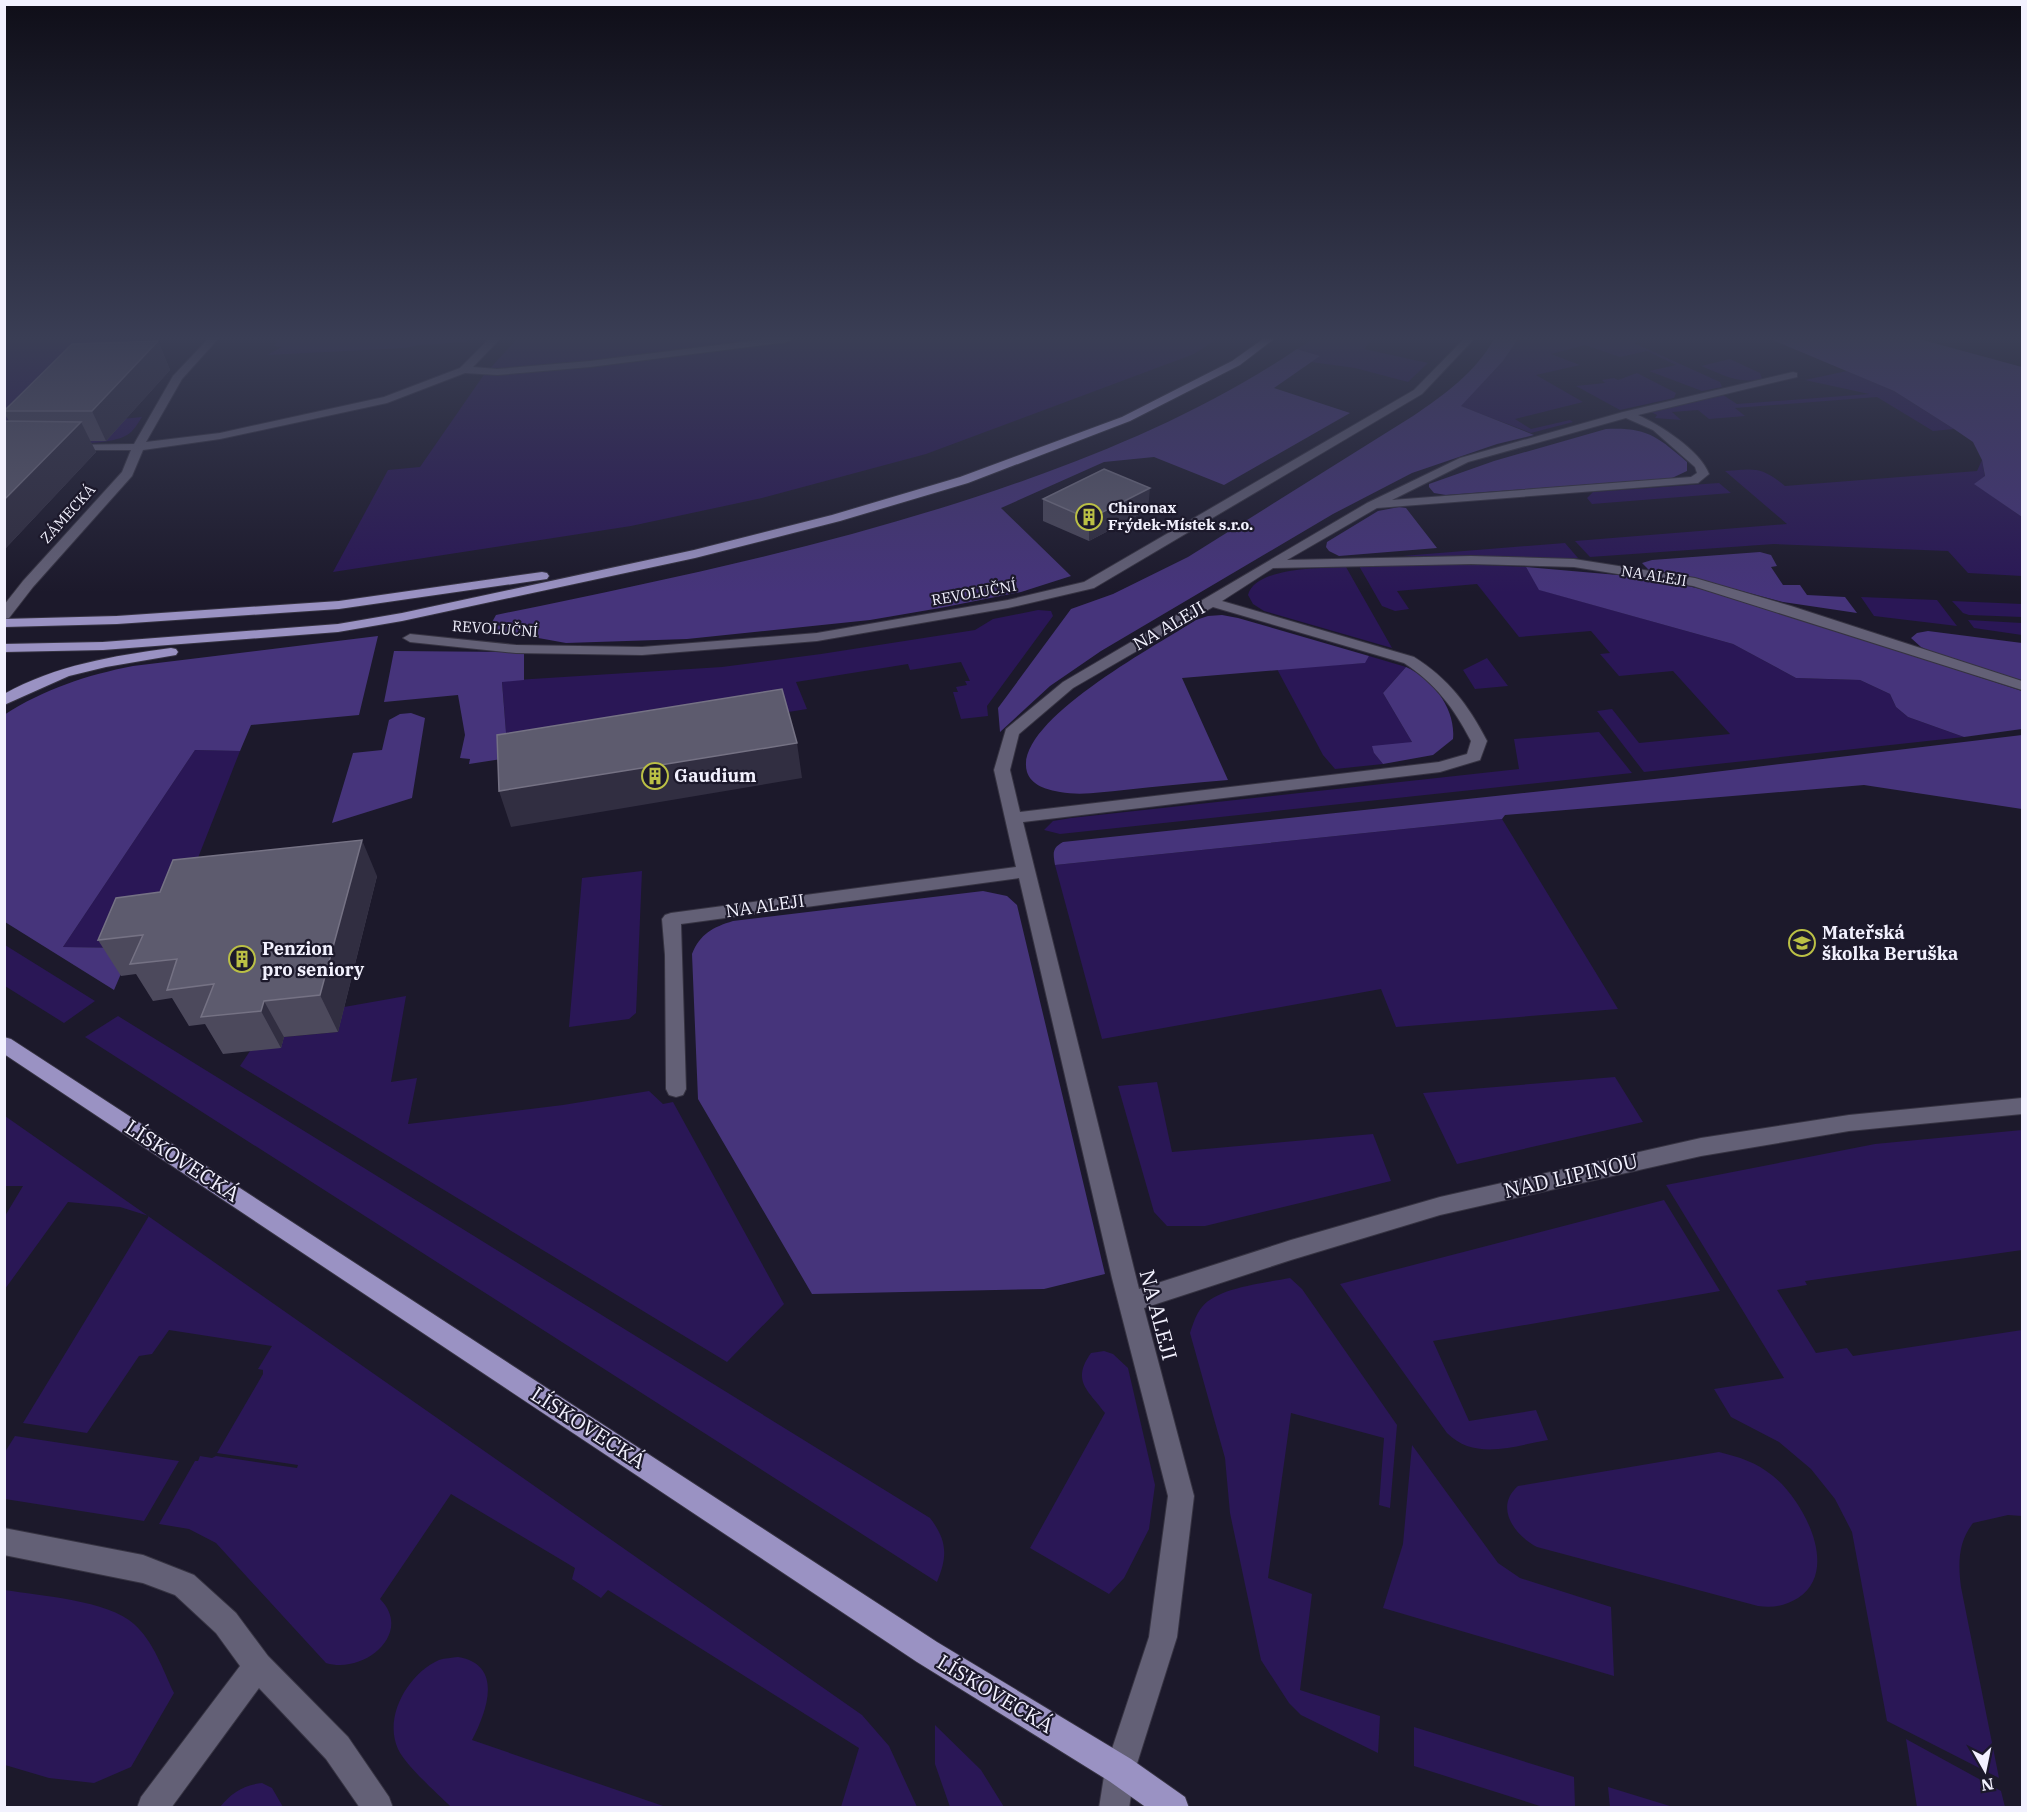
<svg xmlns="http://www.w3.org/2000/svg" width="2027" height="1812" font-family="'IBM Plex Serif',serif">
<rect width="100%" height="100%" fill="#1c192b"/>
<!-- green -->
<path fill="#2a1756" d="M5,339H141L134,345L101,421L142,417C138,423 133,432 127,435C103,449 34,442 5,442Z
M276,339H467V342L419,345L405,348L267,355L282,347L274,346L278,342L275,341Z
M517,339H1217L1194,354L926,454L762,498L631,526L333,572L388,470L420,467L483,376Z
M1313,339H1383L1371,341L1364,349L1428,363L1408,382L1355,368L1311,362L1319,356L1297,349Z
M1518,339H1634L1638,341L1634,343L1720,382L1722,387L1702,391L1649,371L1676,365L1647,351L1620,357L1585,345L1551,354L1580,365L1536,375L1583,402L1515,419L1531,429L1570,420L1573,422L1531,433L1460,406L1503,361Z
M1730,359L1760,373L1762,379C1737,384 1724,375 1701,366Z
M1847,371L1894,391L1954,429L1933,431L1877,397L1735,408L1745,416L1709,419L1698,410L1672,412L1681,420L1655,418L1657,415L1649,411L1723,395L1737,404L1869,394L1805,380Z
M1637,373L1676,393L1674,398L1620,410L1576,386L1605,383L1602,380L1614,378L1618,380Z
M1982,460L1985,477L1975,484L2022,517V576L1968,573L1948,551L1774,544L1590,557L1575,541L1787,524L1725,471C1756,469 1760,466 1785,486L1977,471Z
M1719,483L1731,493L1592,504L1587,498L1593,492Z
M1565,543L1578,558L1553,560L1482,556H1402Z
M1434,563L1526,567L1540,590L1733,644L1796,678L1860,680L1890,694L1896,707L1908,717L1964,737L1644,772L1597,711L1612,709L1639,743L1730,734L1673,671L1619,676L1600,654L1610,653L1591,631L1519,637L1477,584L1397,591L1409,609L1395,611L1382,606L1359,566Z
M1346,567L1392,648L1264,611L1253,604L1248,595C1255,567 1322,568 1346,567Z
M1861,597L1937,600L1957,626L1874,616Z
M1952,601L2022,604V617L1969,615L1963,613Z
M1038,610L1051,611L1053,616L987,706L988,716L961,719L953,692H958L956,687L967,685L965,681H970L961,662L910,670L908,664L796,682L807,709L508,758L502,681L722,667L821,654L975,630L993,619Z
M1968,620L2022,623V635L1974,628Z
M1369,656L1406,667L1383,693L1412,742L1374,753L1383,764L1335,769L1323,755L1277,669L1364,663Z
M1487,658L1508,686L1475,689L1463,670Z
M1599,732L1632,773L1060,834L1044,830L1053,821L1071,818L1519,769L1514,739Z
M195,750L240,751L183,896L132,948L63,947Z
M1502,819L1618,1009L1396,1027L1381,989L1102,1039L1055,865Z
M642,871L636,1013L629,1019L569,1027L582,878Z
M5,945L95,1001L64,1023L5,986Z
M406,996L391,1082L417,1078L408,1124L563,1105L649,1091L663,1104L673,1102L784,1304L727,1362L240,1066L250,1051L284,1037L338,1032L344,1007Z
M118,1016L930,1518C947,1540 948,1556 937,1582L85,1037Z
M1615,1077L1643,1122L1457,1164L1423,1093Z
M1157,1082L1172,1152L1373,1134L1391,1181L1205,1226H1167L1154,1212L1118,1086Z
M5,1116L862,1715L889,1746L917,1807H841L859,1748L608,1590L601,1598L572,1579L575,1568L451,1494L380,1599C414,1633 364,1675 326,1663L216,1543L189,1529L159,1524L195,1461H198L200,1456L212,1458L216,1456L297,1468L298,1465L217,1453L263,1374V1370L258,1369L272,1346L169,1330L152,1354L139,1356L87,1433L23,1423L149,1216L120,1207L68,1202L5,1289V1216L23,1186H5Z
M2022,1130V1250L1805,1281L1807,1285L1777,1290L1816,1353L1847,1348L1853,1356L2022,1330V1516L2008,1515L1973,1523C1958,1542 1958,1564 1961,1587L1999,1778L1887,1721L1852,1532L1835,1499L1811,1469L1779,1442L1731,1417L1714,1389L1784,1378L1666,1185L1875,1144Z
M1664,1200L1720,1291L1433,1341L1469,1421L1536,1410L1548,1440C1513,1446 1475,1461 1447,1433L1340,1284Z
M1290,1278L1302,1289L1397,1425L1390,1508L1379,1505L1384,1438L1291,1413L1268,1578L1312,1594L1300,1690L1380,1716L1378,1753L1301,1715L1289,1703L1261,1660L1230,1513L1225,1458L1190,1333C1193,1324 1196,1314 1202,1307C1218,1287 1266,1283 1290,1278Z
M1104,1351L1113,1354L1128,1368L1155,1485L1149,1529L1124,1578L1109,1594L1030,1548L1105,1413C1088,1390 1071,1381 1091,1353Z
M15,1436L179,1461L144,1521L5,1499V1452Z
M1412,1445L1498,1563L1520,1578L1611,1607L1614,1676L1383,1608L1403,1544Z
M1719,1452C1739,1457 1756,1462 1773,1476C1803,1500 1841,1570 1798,1598C1785,1606 1773,1608 1758,1606L1537,1547C1514,1535 1494,1507 1518,1486Z
M5,1590C40,1596 108,1600 134,1624C154,1642 163,1670 174,1693L131,1767L94,1783L49,1778L5,1765Z
M458,1657C504,1665 487,1711 472,1740L666,1807H451C437,1793 406,1766 398,1749C383,1716 409,1673 439,1660C445,1658 452,1658 458,1657Z
M935,1725L981,1770L1004,1807H950L935,1764Z
M1414,1727L1574,1777L1575,1807H1543L1414,1766Z
M1906,1739L2001,1791L2005,1807H1917Z
M262,1783L272,1788L283,1807H220C231,1793 244,1785 262,1783Z
M1608,1787L1673,1807H1610Z"/>
<!-- forest -->
<path fill="#46347b" d="M1494,339H1518L1503,361L1461,406L1534,435L1497,444L1412,473L1333,514L1101,651L1050,686L1000,732L998,708L1071,609L1113,594L1188,557L1413,416C1445,394 1475,373 1494,339Z
M1770,339H1919L2022,367V517L1974,484L1985,476L1982,460L1973,442L1954,429L1894,391Z
M1297,349L1320,356L1274,388L1350,413L1224,485L1154,457L1104,462L1001,508L1071,576L1021,592L940,608L870,620L687,639L566,643L494,630L491,624L496,615C676,578 855,541 1028,479C1123,445 1214,405 1297,349Z
M1606,429C1647,427 1658,437 1687,462V471L1672,478L1446,495L1434,493L1429,487V484L1494,461Z
M1399,507L1406,508L1437,548L1339,556L1329,551L1326,547L1327,542L1378,511Z
M1760,552L1771,555L1777,566L1771,567L1783,585H1800L1807,595L1845,597L1857,613L1783,602L1689,577L1649,570L1642,563L1652,560Z
M1526,567L1652,578L1723,594L2022,691V729L1964,737L1908,717L1896,707L1890,694L1860,680L1796,678L1733,644L1539,590Z
M1222,615L1238,618L1369,656L1365,663L1182,678L1228,780C1193,783 1158,786 1124,790C1102,792 1081,796 1060,792C1047,790 1031,785 1027,772C1012,722 1159,644 1196,620L1208,616Z
M1928,631L2022,643V682L1929,651L1921,647L1911,638L1917,633Z
M378,636L359,715L251,725L240,751L195,750L63,947L132,948L114,990L5,922L4,715C44,689 87,675 133,666Z
M394,651L524,652V680L502,682L508,758L469,764L470,759L460,758L465,735L458,695L384,702Z
M1406,667C1433,679 1456,709 1453,739L1433,755L1383,764L1374,753L1372,746L1412,742L1383,693Z
M411,713L425,718L412,798L332,823L353,753L382,750L389,720L400,714Z
M2022,735V809L1864,785L1505,815L1502,819L1055,865C1053,853 1052,848 1063,842L1673,777Z
M983,891L1007,896L1017,905L1105,1274L1044,1289L812,1294L698,1099L692,954C700,934 713,927 733,921Z"/>
<g fill="none" stroke-linecap="round" stroke-linejoin="round">
<defs>
<path id="minor" d="M208,339H218L182,379L146,442L220,433L384,397L460,368L489,339H500L473,367L497,369L590,361L765,339H793L788,342L590,367L497,375L465,373L387,403L220,439L143,450L132,476L33,587L9,618L4,619V605L23,581L122,472L131,450H69L63,447L65,445L134,444L173,376Z
M1464,339H1474L1422,394L1094,588L1008,608L817,641L642,655L516,653L410,642L403,638L410,634L516,645L642,647L817,633L1008,600L1084,582L1414,390Z
M1793,372L1797,373V377L1638,415C1660,425 1700,450 1709,474L1698,483L1377,508L1287,560L1471,556L1574,559L1695,578L1791,606L2022,681V690L1693,586L1574,567L1471,564L1273,568L1222,601L1414,657C1448,678 1469,706 1487,741L1480,760L1440,772L1023,822L1139,1289L1291,1240L1440,1197L1701,1138L1849,1115L2022,1098V1114L1849,1131L1701,1156L1440,1215L1291,1260L1144,1308L1194,1496L1177,1637L1135,1770L1129,1808H1099L1105,1770L1149,1637L1168,1496L1112,1278L1019,878L681,924L686,1089L683,1095L676,1097L669,1095L666,1089L665,955L662,919L665,915L671,913L1016,867L994,770L1006,729L1063,682L1367,503L1460,458L1623,412ZM1626,418L1653,430L1695,467L1697,473L1691,477L1392,500L1468,462ZM1213,607L1404,663C1435,683 1454,708 1471,741L1467,754L1439,762L1020,812L1010,770L1019,734L1073,688Z
M4,1528L143,1555L194,1575L236,1613L268,1656L348,1737L389,1797L393,1808H360L326,1759L259,1688L171,1808H137L141,1797L240,1666L216,1633L175,1595L143,1583L4,1555Z"/>
<path id="major" d="M1263,339H1274L1240,365L1130,421L968,483L840,521L695,558L402,621L338,632L103,650L4,652V644L103,642L338,624L402,613L694,550L832,515L960,477L1122,417L1232,361Z
M542,572L547,573L549,576L547,579L339,609L117,624L4,627V619L117,616L339,601Z
M171,648L176,649L178,652L176,655L106,667L69,676L4,705V694C56,665 113,656 171,648Z
M4,1037L11,1039L937,1642L1131,1759L1185,1797L1189,1808H1147L1109,1781L917,1662L4,1054Z"/>
</defs>
<!-- minor casing -->
<use href="#minor" stroke="#363342" stroke-width="2"/>
<!-- major casing -->
<use href="#major" stroke="#363342" stroke-width="2"/>
<!-- minor -->
<use href="#minor" fill="#636076" fill-rule="evenodd"/>
<!-- major -->
<use href="#major" fill="#9a92c3" fill-rule="evenodd"/>
</g>
<!-- wall -->
<path fill="#4c495c" d="M158,341L170,370L106,441H90L96,452L4,550V421H9L4,413V410Z
M1043,499L1148,510L1089,541L1043,521Z
M377,876L338,1032L284,1037L281,1048L223,1054L205,1024L189,1026L172,998L153,1001L136,974L121,976L98,940Z"/>
<!-- shaded-wall -->
<path fill="#312e41" d="M158,341L170,370L106,441L92,411Z
M81,422L96,452L4,550V500Z
M1150,488L1148,510L1089,541V519Z
M797,743L802,778L511,827L499,791Z
M362,840L377,876L338,1032L320,995Z
M264,1001L284,1037L281,1048L261,1011Z"/>
<!-- building -->
<path fill="#5d5b6e" stroke="#757284" stroke-width="1.5" d="M158,341L92,411H4L72,344Z
M4,421L81,422L4,500Z
M1104,469L1150,488L1089,519L1043,499Z
M782,689L797,743L499,791L497,735Z
M362,840L320,995L264,1001L261,1011L201,1017L214,984L167,990L177,959L130,964L143,935L98,940L116,898L160,892L173,860Z"/>
<!-- sky -->
<linearGradient id="sky" x2="0" y2="1"><stop stop-color="#0f0e18"/><stop offset="0.57" stop-color="#3a3e55"/><stop offset="1" stop-color="#3a3e55" stop-opacity="0"/></linearGradient>
<rect width="2027" height="593" fill="url(#sky)"/>
<!-- icons -->
<defs>
<symbol id="building-ring" viewBox="-11 -11 22 22"><circle r="9.5" fill="#1c192b" stroke="#bbc045" stroke-width="1.5"/><path d="M-4-6H4V6H1V3H-1V6H-4ZM-2.5-4.3h1.7v1.8h-1.7ZM.8-4.3h1.7v1.8H.8ZM-2.5-1h1.7V.8h-1.7ZM.8-1h1.7V.8H.8Z" fill="#bbc045"/></symbol>
<symbol id="school-ring" viewBox="-11 -11 22 22"><circle r="9.5" fill="#1c192b" stroke="#bbc045" stroke-width="1.5"/><path d="M0-5L7-2L0 1L-7-2ZM-4 1L0 2.5L4 1V4Q0 6-4 4Z" fill="#bbc045"/></symbol>
</defs>
<g fill-rule="evenodd">
<use href="#building-ring" x="1074" y="502" width="30" height="30"/>
<use href="#building-ring" x="640" y="761" width="30" height="30"/>
<use href="#school-ring" x="1787" y="928" width="30" height="30"/>
<use href="#building-ring" x="227" y="944" width="30" height="30"/>
</g>
<g text-anchor="middle" stroke-width="4.5" stroke-linejoin="round" paint-order="stroke">
<!-- far-poi labels -->
<g font-size="15" font-weight="bold" fill="#f2f1fe" stroke="#1c192b" text-anchor="start">
<text x="1108" y="513">Chironax<tspan x="1108" dy="17">Frýdek-Místek s.r.o.</tspan></text>
</g>
<!-- far-street labels -->
<g font-size="15" fill="#f2f1fe" stroke="#1c192b">
<text transform="translate(68 514) rotate(-48)" y="5">ZÁMECKÁ</text>
<text transform="translate(1654 576) rotate(9)" y="5">NA ALEJI</text>
<text transform="translate(974 593) rotate(-10)" y="5">REVOLUČNÍ</text>
<text transform="translate(495 629) rotate(4)" y="5">REVOLUČNÍ</text>
</g>
<!-- street labels -->
<g font-size="18" fill="#f2f1fe" stroke="#1c192b">
<text transform="translate(1169 626) rotate(-30)" y="6">NA ALEJI</text>
<text transform="translate(765 906) rotate(-8)" y="6">NA ALEJI</text>
</g>
<!-- poi labels -->
<g font-size="18" font-weight="bold" fill="#f2f1fe" stroke="#1c192b" text-anchor="start">
<text x="674" y="782">Gaudium</text>
<text x="1822" y="939">Mateřská<tspan x="1822" dy="21">školka Beruška</tspan></text>
<text x="262" y="955">Penzion<tspan x="262" dy="21">pro seniory</tspan></text>
</g>
<!-- near-street labels -->
<g font-size="21" fill="#f2f1fe" stroke="#1c192b">
<text transform="translate(182 1161) rotate(33)" y="7">LÍSKOVECKÁ</text>
<text transform="translate(1571 1176) rotate(-13)" y="7">NAD LIPINOU</text>
<text transform="translate(1158 1315) rotate(75)" y="7">NA ALEJI</text>
<text transform="translate(588 1428) rotate(33)" y="7">LÍSKOVECKÁ</text>
<text transform="translate(995 1694) rotate(31)" y="7">LÍSKOVECKÁ</text>
</g>
</g>
<!-- border -->
<rect width="2027" height="1812" fill="none" stroke="#f2f1fe" stroke-width="12"/>
<!-- north arrow -->
<g transform="translate(1985 1770) rotate(171)" stroke="#1c192b" stroke-width="4.5" paint-order="stroke">
<path d="M0-4.5L10 22L0 15L-10 22Z" fill="#f2f1fe"/>
<text y="-9" font-size="16" font-weight="bold" text-anchor="middle" fill="#f2f1fe">N</text>
</g>
</svg>
